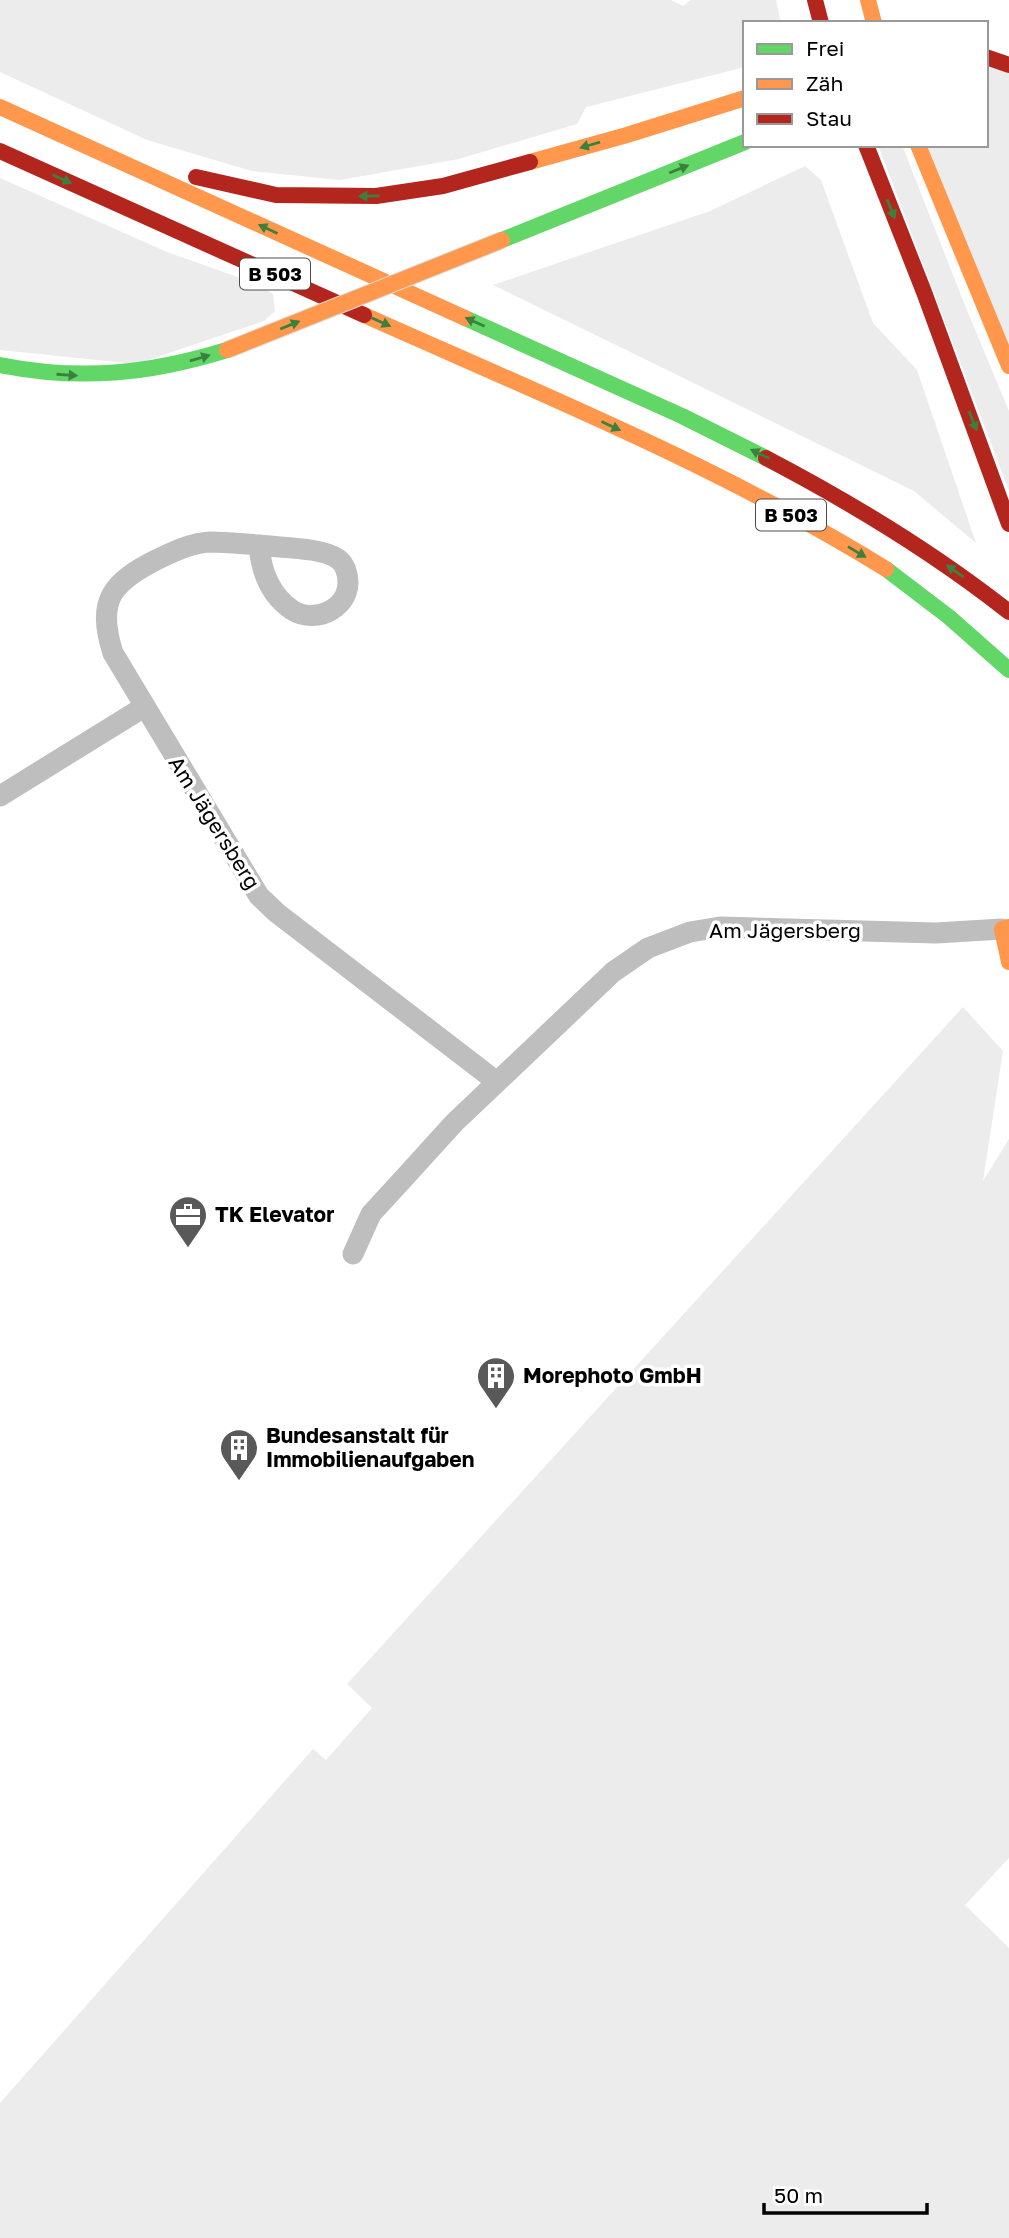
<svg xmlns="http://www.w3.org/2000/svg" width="1009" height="2238" font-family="'Golos Text',sans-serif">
<rect width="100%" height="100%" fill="#fff"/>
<!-- green -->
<path fill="#ececec" d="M0,0H671L683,6L691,0H776L781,23H745V67L586,107L577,124L459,159L340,180L252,171L147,140L0,72Z
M986,57L1009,65V366L918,145H986Z
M878,145H902L964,303L1009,411V491Z
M805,166L821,180L873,323L917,370L976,543L914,491L493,285L710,211Z
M0,178L167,252L260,285L273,294L275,311L264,321L136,364L0,350Z
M963,1007L1003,1051L983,1181L1009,1139V1858L965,1905L1009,1948V2238H0V2103L313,1749L326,1760L372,1708L347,1684Z"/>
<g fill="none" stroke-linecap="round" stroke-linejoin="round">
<!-- street -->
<path stroke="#bebebe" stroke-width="21" d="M259,545C279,548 322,547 338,559C345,564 348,574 348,583C347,610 314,624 292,610C270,595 261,571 259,545C243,544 226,542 210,542C191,543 175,551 158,559C112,582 96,600 113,653L259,896L277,913L497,1082
M0,796L144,707
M353,1254L371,1214L405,1177L454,1123L613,972L648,948L690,932L720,927L936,933L1002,929"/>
<!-- fast -->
<path stroke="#63d668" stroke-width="16" d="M502,240L745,142
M465,318L682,416L766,458
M0,365C81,381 149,374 227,350
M886,569L949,617L1009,670"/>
<!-- slow -->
<path stroke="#ff974d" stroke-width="16" d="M868,0L874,23
M0,107L465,318
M918,145L1009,366
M530,162L627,135L745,98
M364,315C541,394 721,467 886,569
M1009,927L1002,929L1009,962"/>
<!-- jam -->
<path stroke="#b3261e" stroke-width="16" d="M815,0L821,23
M986,57L1009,65
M866,145L924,292L1009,524
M0,151L364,315
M196,177L276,195L376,196L443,186L530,162
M766,458C852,503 933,552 1009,612"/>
<defs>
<path id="slow-bridge" d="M227,350L502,240"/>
</defs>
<!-- slow-bridge casing -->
<use href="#slow-bridge" stroke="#dbdbdb" stroke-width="18" stroke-linecap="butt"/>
<!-- slow-bridge -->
<use href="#slow-bridge" stroke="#ff974d" stroke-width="16"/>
</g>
<!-- one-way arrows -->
<defs><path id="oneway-solid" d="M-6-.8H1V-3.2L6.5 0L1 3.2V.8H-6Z" transform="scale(1.75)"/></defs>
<g fill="#3b803e">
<use href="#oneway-solid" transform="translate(590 145) rotate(164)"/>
<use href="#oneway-solid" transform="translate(679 169) rotate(-22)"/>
<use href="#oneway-solid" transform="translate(62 179) rotate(24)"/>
<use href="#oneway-solid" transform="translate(369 196) rotate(179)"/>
<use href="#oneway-solid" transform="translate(891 209) rotate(68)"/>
<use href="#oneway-solid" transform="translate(268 229) rotate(-155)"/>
<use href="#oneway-solid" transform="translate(381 322) rotate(24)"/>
<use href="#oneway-solid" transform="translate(475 322) rotate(-156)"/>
<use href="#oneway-solid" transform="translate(290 325) rotate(-22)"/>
<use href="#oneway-solid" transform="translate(200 358) rotate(-16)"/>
<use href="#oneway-solid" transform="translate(67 375) rotate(4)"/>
<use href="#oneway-solid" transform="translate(973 421) rotate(69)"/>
<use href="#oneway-solid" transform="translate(611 426) rotate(25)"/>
<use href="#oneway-solid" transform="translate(760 454) rotate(-154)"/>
<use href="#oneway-solid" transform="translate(857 552) rotate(31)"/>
<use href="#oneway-solid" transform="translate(955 571) rotate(-145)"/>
</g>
<!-- icons -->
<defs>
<symbol id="office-pin" viewBox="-11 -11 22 30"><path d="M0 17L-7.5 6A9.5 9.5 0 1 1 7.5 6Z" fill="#595959" stroke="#fff"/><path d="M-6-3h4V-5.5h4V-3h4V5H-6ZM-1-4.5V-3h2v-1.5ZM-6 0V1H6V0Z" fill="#fff"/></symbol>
<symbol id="building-pin" viewBox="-11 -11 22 30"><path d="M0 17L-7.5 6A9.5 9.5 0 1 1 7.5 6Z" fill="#595959" stroke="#fff"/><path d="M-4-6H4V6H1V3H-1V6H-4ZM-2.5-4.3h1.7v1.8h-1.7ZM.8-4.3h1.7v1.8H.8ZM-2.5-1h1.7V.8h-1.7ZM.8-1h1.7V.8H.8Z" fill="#fff"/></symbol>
</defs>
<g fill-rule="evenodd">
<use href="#office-pin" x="166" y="1193" width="44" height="60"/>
<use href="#building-pin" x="474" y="1354" width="44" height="60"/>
<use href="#building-pin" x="217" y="1426" width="44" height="60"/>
</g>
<g text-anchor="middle" stroke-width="7" stroke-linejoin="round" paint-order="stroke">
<!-- shield labels -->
<g fill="#fff" stroke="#4c4c4c" stroke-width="2">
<rect x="240" y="258.5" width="70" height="31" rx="5"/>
<rect x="756" y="499.5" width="70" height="31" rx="5"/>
</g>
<g font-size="19" font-weight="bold" fill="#000">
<text x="275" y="281">B 503</text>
<text x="791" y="522">B 503</text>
</g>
<!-- street labels -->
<g font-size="21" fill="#000" stroke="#fff">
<text transform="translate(214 823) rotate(58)" y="7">Am Jägersberg</text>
<text x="785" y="938">Am Jägersberg</text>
</g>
<!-- poi labels -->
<g font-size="21" font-weight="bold" fill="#000" stroke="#fff" text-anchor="start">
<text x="215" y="1222">TK Elevator</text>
<text x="523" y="1383">Morephoto GmbH</text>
<text x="266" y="1443">Bundesanstalt für<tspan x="266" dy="24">Immobilienaufgaben</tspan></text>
</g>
</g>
<!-- legend -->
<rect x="743" y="21" width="245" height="126" fill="#ffffff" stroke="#999999" stroke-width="2"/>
<rect x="757" y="44" width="35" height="10" fill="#63d668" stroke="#999999" stroke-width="2"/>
<text x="806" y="56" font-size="21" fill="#000000">Frei</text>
<rect x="757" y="79" width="35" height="10" fill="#ff974d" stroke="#999999" stroke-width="2"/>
<text x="806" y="91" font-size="21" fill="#000000">Zäh</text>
<rect x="757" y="114" width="35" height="10" fill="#b3261e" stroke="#999999" stroke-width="2"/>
<text x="806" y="126" font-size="21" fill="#000000">Stau</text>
<!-- scale -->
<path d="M764 2203v10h163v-10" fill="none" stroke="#000000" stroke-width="3.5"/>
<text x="774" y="2203" font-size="21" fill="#000000" stroke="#ffffff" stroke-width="5" paint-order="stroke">50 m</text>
</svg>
